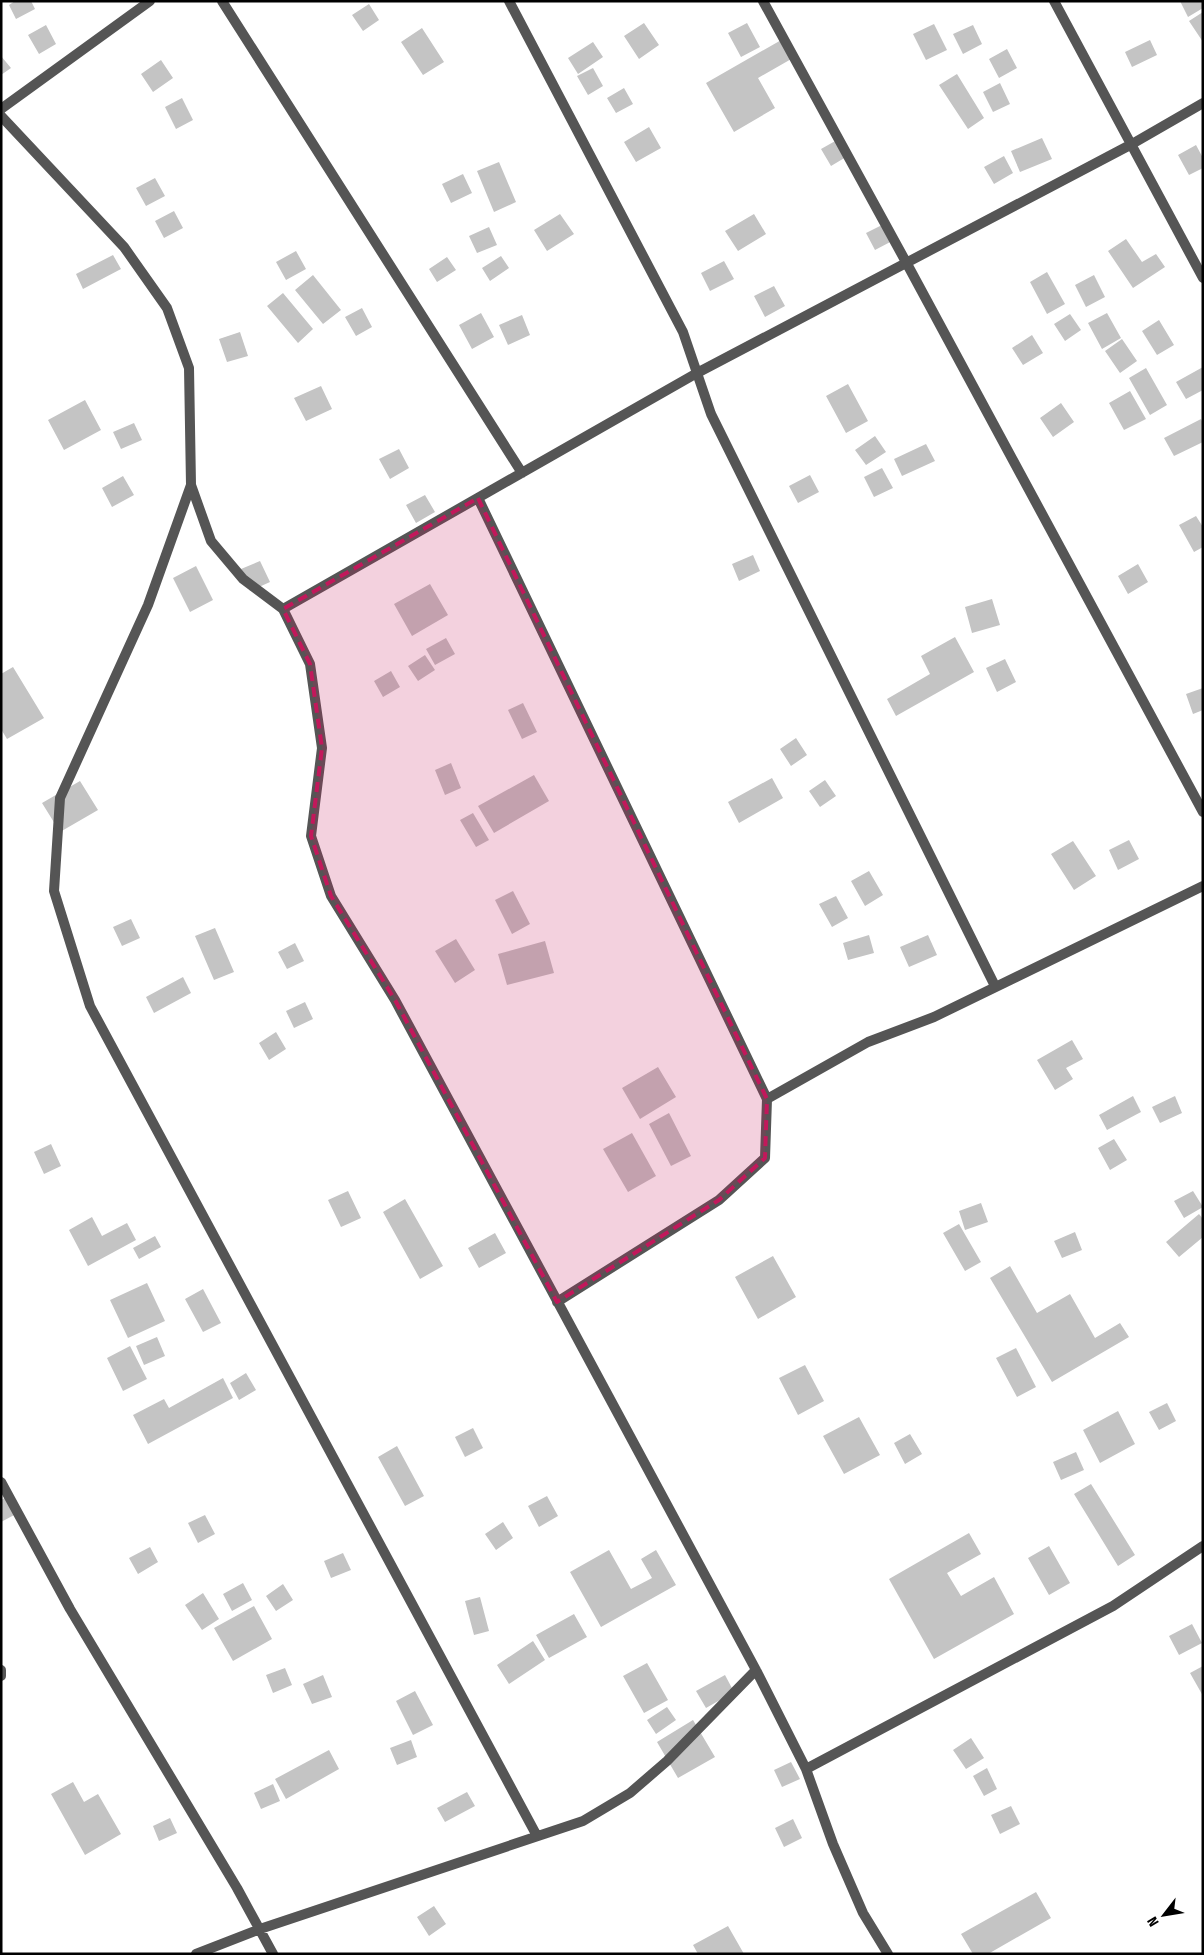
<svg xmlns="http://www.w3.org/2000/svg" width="1204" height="1955" font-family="'Fira Sans Condensed',sans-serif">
<rect width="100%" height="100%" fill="#fff"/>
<!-- building -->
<path fill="#c4c4c4" d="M15,1H31L35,9L16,19L9,5Z
M1180,1H1203V8L1188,17Z
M369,4L379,20L363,31L352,15Z
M1203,12V42L1189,21Z
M644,23L659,45L639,59L624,36Z
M747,23L760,47L741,57L728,33Z
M934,24L947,50L926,60L913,34Z
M46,25L56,44L39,54L28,35Z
M973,25L982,44L963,54L953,34Z
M422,28L444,62L423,75L401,42Z
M783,39L793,58L758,78L775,108L734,132L706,83Z
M1150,40L1157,55L1132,67L1125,52Z
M593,42L603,57L578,74L568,58Z
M1007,49L1017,68L999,78L989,59Z
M1,56L11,68L1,75Z
M161,60L173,78L153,92L141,74Z
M593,68L603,86L588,95L577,76Z
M957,74L984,118L968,129L939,85Z
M1000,83L1010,104L993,112L983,92Z
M624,88L633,104L616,113L607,98Z
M182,98L193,120L176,129L165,107Z
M649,127L661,148L636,162L624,142Z
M1042,138L1052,159L1020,172L1011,151Z
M837,140L846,157L831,166L821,149Z
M1196,145L1203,158V168L1189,175L1178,155Z
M1004,156L1013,173L994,184L984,167Z
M499,162L516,202L494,212L477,171Z
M463,174L472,193L451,203L442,184Z
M155,178L165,196L146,206L136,188Z
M174,211L183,228L164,238L155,221Z
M560,214L574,234L547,251L534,230Z
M754,214L766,234L738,251L725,231Z
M886,223L894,240L875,250L866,233Z
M489,227L497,245L477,253L469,236Z
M1126,239L1142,262L1156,254L1165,267L1133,288L1108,251Z
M296,251L306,269L286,280L276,262Z
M113,255L121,269L83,289L76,274Z
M501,256L509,268L490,281L482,268Z
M447,257L456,270L437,282L429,269Z
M724,261L734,279L710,291L701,273Z
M1047,272L1065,304L1047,314L1030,282Z
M313,275L341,310L323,324L295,290Z
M1094,275L1105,297L1086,307L1075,285Z
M774,286L785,306L765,317L754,296Z
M283,293L313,329L298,343L267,306Z
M362,308L372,327L356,336L345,317Z
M481,313L494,337L472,349L459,325Z
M1107,313L1121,338L1102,349L1088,323Z
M1070,314L1081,330L1065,341L1054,324Z
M522,315L530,335L508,345L499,325Z
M1159,320L1174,345L1157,355L1142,331Z
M240,332L248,356L227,362L219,339Z
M1032,335L1043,353L1023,365L1012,348Z
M1122,339L1137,361L1120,373L1105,351Z
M1203,367V390L1186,399L1176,382Z
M1146,368L1167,405L1150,415L1129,378Z
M848,384L868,421L846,433L826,396Z
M321,386L332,409L306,421L294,398Z
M1130,391L1146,419L1124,430L1109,403Z
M85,400L101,430L64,450L48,420Z
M1061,403L1074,422L1053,437L1040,418Z
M1201,419L1203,423V442L1174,456L1164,438Z
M134,423L142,440L121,449L113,432Z
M875,436L886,452L866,465L855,450Z
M926,444L935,461L902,476L894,459Z
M399,449L409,468L390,479L379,459Z
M882,468L893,488L874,497L864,477Z
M810,475L819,492L798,503L789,486Z
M123,476L134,495L112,507L102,488Z
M425,495L435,512L416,523L406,505Z
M1196,516L1203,527V547L1194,552L1179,525Z
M753,555L760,571L739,581L732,564Z
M260,561L270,582L250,591L241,569Z
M1138,564L1148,582L1128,594L1118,576Z
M196,566L213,600L190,612L173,578Z
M430,584L448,615L412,636L394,604Z
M992,599L1000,625L972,633L965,607Z
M955,637L974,672L896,716L887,699L930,674L921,656Z
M446,638L455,654L435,665L426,649Z
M425,655L435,670L418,681L408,666Z
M1005,659L1016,682L997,692L986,668Z
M13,667L44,718L7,739L1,729V674Z
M391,671L400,687L383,697L374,681Z
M1203,688V710L1193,714L1186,694Z
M523,703L537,732L522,739L508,710Z
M796,738L807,755L791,766L780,749Z
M451,763L461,788L445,795L435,770Z
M534,775L549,801L494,833L478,806Z
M772,778L783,798L739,823L728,802Z
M825,780L836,796L820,807L809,791Z
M80,781L98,810L60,832L42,803Z
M473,813L489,840L476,847L460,820Z
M1129,840L1139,859L1118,870L1109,850Z
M1073,841L1096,876L1074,890L1051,854Z
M869,871L883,895L865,906L851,881Z
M513,891L530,924L512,934L495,900Z
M836,896L848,918L832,927L819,904Z
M131,919L140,938L122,946L113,927Z
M215,928L234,972L214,980L195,936Z
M869,935L874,953L848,960L843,943Z
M928,935L937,955L909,967L900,947Z
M456,939L475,970L455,983L435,951Z
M545,941L554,973L507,985L498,954Z
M295,943L304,961L287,969L278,952Z
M183,977L191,993L154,1013L146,997Z
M305,1002L313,1019L294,1028L286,1011Z
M276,1032L286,1049L269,1060L259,1043Z
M1072,1040L1083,1059L1066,1068L1073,1079L1055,1090L1037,1060Z
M658,1067L676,1097L640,1119L622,1088Z
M1133,1096L1141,1112L1107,1130L1099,1115Z
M1175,1096L1182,1113L1160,1123L1152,1107Z
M669,1113L691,1156L671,1166L649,1124Z
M632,1133L656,1176L628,1192L603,1149Z
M1114,1139L1127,1160L1110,1170L1098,1148Z
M51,1144L61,1166L44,1174L34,1152Z
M348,1191L361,1218L341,1227L328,1200Z
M1193,1191L1203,1207L1184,1218L1174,1201Z
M405,1199L443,1266L420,1279L383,1212Z
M981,1203L988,1222L965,1230L959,1211Z
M1199,1214L1203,1219V1237L1179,1257L1166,1242Z
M92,1217L102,1236L127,1223L136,1240L88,1266L69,1230Z
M959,1224L981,1262L965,1271L943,1233Z
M1075,1232L1082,1250L1062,1258L1054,1241Z
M495,1233L506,1253L479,1268L468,1248Z
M155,1236L161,1247L139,1259L133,1248Z
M773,1256L796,1297L758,1319L735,1277Z
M1010,1266L1037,1313L1070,1294L1095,1338L1120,1323L1129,1337L1052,1382L990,1278Z
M147,1283L165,1321L128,1338L110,1300Z
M203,1289L221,1323L203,1332L185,1299Z
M157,1337L165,1356L144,1365L136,1346Z
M130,1346L147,1379L123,1391L107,1358Z
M1016,1348L1036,1387L1017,1397L996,1358Z
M805,1365L824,1401L798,1415L779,1378Z
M246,1373L256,1390L239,1400L230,1383Z
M223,1378L233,1398L148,1444L133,1415L164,1399L169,1408Z
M1167,1403L1176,1421L1159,1430L1149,1412Z
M1118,1411L1135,1444L1100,1463L1083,1430Z
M859,1417L880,1455L844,1474L823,1436Z
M473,1428L483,1448L465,1457L455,1437Z
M910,1434L922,1454L905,1464L894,1443Z
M397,1446L424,1496L405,1506L378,1457Z
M1076,1452L1084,1470L1061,1480L1053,1462Z
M1091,1484L1135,1555L1118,1566L1074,1494Z
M547,1496L558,1516L539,1527L528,1506Z
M7,1497L16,1514L1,1522V1500Z
M205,1515L215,1534L198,1543L188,1523Z
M503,1522L513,1538L496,1550L485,1534Z
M969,1533L981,1554L947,1573L961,1596L994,1577L1014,1614L934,1659L889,1579Z
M1049,1546L1070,1583L1049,1595L1028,1558Z
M150,1547L158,1562L138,1574L129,1558Z
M609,1550L631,1589L652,1578L641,1559L656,1550L676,1585L601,1627L570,1572Z
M343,1553L351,1570L331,1578L324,1561Z
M243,1583L252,1600L232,1611L223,1594Z
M283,1584L293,1600L276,1611L266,1596Z
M203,1593L219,1619L202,1630L185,1605Z
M480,1597L489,1631L474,1635L465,1601Z
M254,1606L272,1639L233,1661L214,1628Z
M574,1614L587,1637L549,1658L536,1635Z
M1192,1624L1202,1643L1179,1655L1169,1636Z
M533,1641L545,1660L509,1684L497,1665Z
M647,1663L668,1700L644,1713L623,1676Z
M1203,1666V1696L1190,1673Z
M285,1668L292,1685L273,1693L266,1675Z
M323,1675L332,1697L312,1704L303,1684Z
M725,1675L734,1692L706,1708L696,1691Z
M415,1691L433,1725L413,1735L396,1701Z
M667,1707L676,1720L656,1734L647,1720Z
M693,1720L715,1757L678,1778L657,1742Z
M971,1738L984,1758L966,1769L953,1750Z
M411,1740L417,1757L397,1765L390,1748Z
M329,1750L339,1769L286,1799L275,1779Z
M791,1762L800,1779L782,1787L774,1770Z
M987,1768L997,1789L984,1796L973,1776Z
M73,1782L84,1802L98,1794L121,1834L85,1855L51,1794Z
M273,1784L280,1801L261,1809L254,1793Z
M467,1792L475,1806L445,1822L437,1808Z
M1011,1806L1020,1824L1000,1834L991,1815Z
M170,1818L177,1833L159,1841L153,1826Z
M793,1819L802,1838L784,1847L775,1828Z
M1036,1892L1051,1918L988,1954H973L961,1934Z
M434,1906L446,1924L429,1936L417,1917Z
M728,1926L744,1954H698L693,1945Z"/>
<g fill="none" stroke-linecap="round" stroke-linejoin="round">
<!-- minor -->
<path stroke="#555" stroke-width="10" d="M222,1L522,473
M509,1L683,332L711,414L995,986
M763,1L906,262L1203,812
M1054,1L1203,278
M1,109L150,1
M1,116L124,247L167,308L189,368L191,485L211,541L243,579L283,609L310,664L322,748L311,836L331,896L395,1000L756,1670L806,1769L833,1844L863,1913L888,1954
M191,485L148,605L60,798L54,891L90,1006L537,1836
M478,498L767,1099L765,1158L719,1200L557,1302
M283,609L697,373L1132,144L1203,103
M767,1099L868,1042L934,1017L1203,886
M1,1482L70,1609L237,1888L273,1954
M1,1670V1676
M806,1769L1113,1606L1203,1546
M196,1954L260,1929L583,1821L630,1793L667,1761L756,1670"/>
</g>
<!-- marked area -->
<path fill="#c2185b" fill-opacity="0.2" stroke="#c2185b" stroke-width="4" stroke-dasharray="10 6" stroke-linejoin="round" d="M478,498L767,1099L765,1158L719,1200L557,1302L395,1000L331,896L311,836L322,748L310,664L283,609Z"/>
<!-- border -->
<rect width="1204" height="1955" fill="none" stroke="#000000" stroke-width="5"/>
<!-- north arrow -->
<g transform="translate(1164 1915) rotate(239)" stroke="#ffffff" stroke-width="4" paint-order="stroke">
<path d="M0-4L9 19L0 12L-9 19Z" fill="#000000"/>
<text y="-8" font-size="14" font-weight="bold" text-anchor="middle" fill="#000000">N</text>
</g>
</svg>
